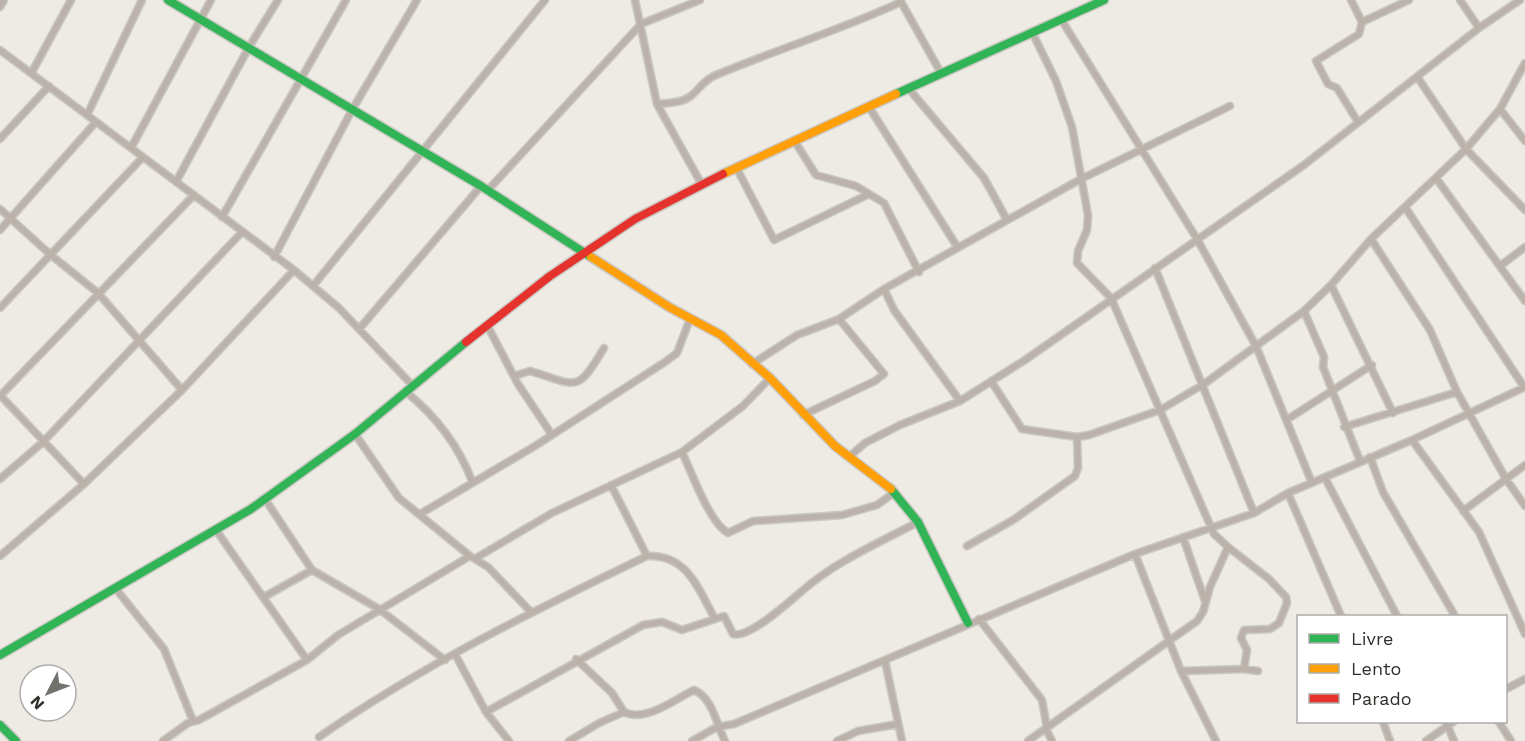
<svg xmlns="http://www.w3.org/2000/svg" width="1525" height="741" font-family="'Work Sans',sans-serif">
<rect width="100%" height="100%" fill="#eeebe4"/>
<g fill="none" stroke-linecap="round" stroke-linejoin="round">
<defs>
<path id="street" d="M635,0L657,104L702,185
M900,0L941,73
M1351,0L1362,22L1359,34L1316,61L1328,84L1337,88L1358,122
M1460,0L1479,28
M0,7L4,0
M1061,19L1197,239L1256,346L1312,483
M1362,22L1409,0
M0,50L294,270L339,308L412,385
M32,72L71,0
M1418,78L1466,149L1525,210
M909,89L984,178L1007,220
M657,104C667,103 684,103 692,95C701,87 704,80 716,75C778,49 841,30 901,2
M869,107L958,248
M1500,109L1525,141
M87,115L142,0
M0,139L49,86
M794,140L816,175L856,186L884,203L919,272
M131,148L211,0
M736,167L774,240L869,194
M1436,178L1525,301
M176,182L249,47L278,0
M488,190L641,24L700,0
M1405,207L1524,387
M0,209L52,256L98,293L182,390
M222,217L346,0
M0,230L95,123
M1371,239L1430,330L1457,392L1506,479L1525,506
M274,257L352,110L417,0
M1500,266L1525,247
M1155,268L1254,513
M1331,285L1393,413
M313,286L545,0
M884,289L894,310L960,401
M0,308L143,157
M1304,311L1324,357L1323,367L1360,461
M487,325L518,384L552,435
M360,328L481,186
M752,364L797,335L839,319L884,289L1081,179L1230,106
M514,376L530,371C577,385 576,395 604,348
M991,381L1022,429L1077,437L1089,435L1160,410L1204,384L1304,311L1331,285L1371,239L1466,149L1500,109L1525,63
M405,391C436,416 458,444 472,481
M0,395L84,484
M0,396L194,195
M803,415L875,381L884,374L839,319
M1288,419L1372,365
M1344,427L1457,392
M355,434L399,498L470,556L488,567L531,612
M1412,440L1479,532L1525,634
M682,452C692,473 709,522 728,533L753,521L842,515L877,505L895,492
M850,456L865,443L900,425L960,401L1025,360L1304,165L1479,28L1520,0
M1370,457L1383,492L1455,616
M1325,478L1397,616
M0,479L43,442L242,232
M611,485L647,556
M1288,493L1341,616
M265,499L312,570
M1463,511L1525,465
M420,514L535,446L665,362L677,353L690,319
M216,530L307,660
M1183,537L1205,601
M967,546L1013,520L1075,476L1078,468L1077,437
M1228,547L1269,579L1286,597L1287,603L1279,623L1270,629L1244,630L1241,638L1247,650L1244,669
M1135,554L1181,671L1216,741
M0,556L84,484L182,390L294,270
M476,558L552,513L682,452L743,406L770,378
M116,589L164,649L193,721
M264,597L312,570L379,609L445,660
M979,619L1042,700L1047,728
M455,654L486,712L509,741
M885,661L902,741
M1181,671L1244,669L1258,671
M1506,689L1525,679
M486,712L643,625L662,622L682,630L724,616L733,634C749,639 790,601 802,591C836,561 879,543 918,522
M624,712C645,723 675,699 694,690C713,698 716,724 725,741
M1383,722L1390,741
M1446,722L1454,741
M1499,722L1511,741
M1046,729L1052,741
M319,737C421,666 535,610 647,556C687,554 698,588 715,619
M163,741L188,723L199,720L307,660L338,635L470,556
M569,741L599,723L624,712L612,693L576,659
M692,741L717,727L734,724L1135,554L1254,513L1288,493L1412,440L1525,387
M837,741L858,731L898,724
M1028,741L1197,621L1203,612L1210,587L1228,547L1214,534L1111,298L1077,263L1078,251L1087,230L1088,215L1072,127L1056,81L1032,32
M1426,741L1453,722"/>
<path id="fast" d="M168,0L481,186L591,257
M896,94L1104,0
M891,489L918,522L968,623
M0,655L251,509L355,434L466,342
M0,725L16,741"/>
<path id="slow" d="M723,174L896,94
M591,257L669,307L721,335L770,378L835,446L891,489"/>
<path id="jam" d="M466,342L550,276L635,219L723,174"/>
</defs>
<!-- street casing -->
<use href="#street" stroke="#cbc8c4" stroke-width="9"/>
<!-- fast casing -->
<use href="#fast" stroke="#cbc8c4" stroke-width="11"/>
<!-- slow casing -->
<use href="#slow" stroke="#cbc8c4" stroke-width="11"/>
<!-- jam casing -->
<use href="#jam" stroke="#cbc8c4" stroke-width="11"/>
<!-- street -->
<use href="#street" stroke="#bcb2ac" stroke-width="6"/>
<!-- fast -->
<use href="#fast" stroke="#30b455" stroke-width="8"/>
<!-- slow -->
<use href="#slow" stroke="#ff9f0a" stroke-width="8"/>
<!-- jam -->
<use href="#jam" stroke="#e5322d" stroke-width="8"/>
</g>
<!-- legend -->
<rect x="1297" y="615" width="210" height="108" fill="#ffffff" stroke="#adacaa" stroke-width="1.5"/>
<rect x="1309" y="634" width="30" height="9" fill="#30b455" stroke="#adacaa" stroke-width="1.5"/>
<text x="1351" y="645" font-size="18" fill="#312f2b">Livre</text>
<rect x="1309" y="664" width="30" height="9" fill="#ff9f0a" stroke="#adacaa" stroke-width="1.5"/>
<text x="1351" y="675" font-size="18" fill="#312f2b">Lento</text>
<rect x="1309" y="694" width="30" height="9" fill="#e5322d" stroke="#adacaa" stroke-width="1.5"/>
<text x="1351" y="705" font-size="18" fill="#312f2b">Parado</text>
<!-- north arrow -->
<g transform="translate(48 693) rotate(228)"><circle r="28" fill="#ffffff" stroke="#adacaa" stroke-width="1.5"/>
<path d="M0-4.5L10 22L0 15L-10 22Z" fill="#73716c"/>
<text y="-9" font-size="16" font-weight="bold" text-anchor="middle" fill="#312f2b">N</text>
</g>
</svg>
